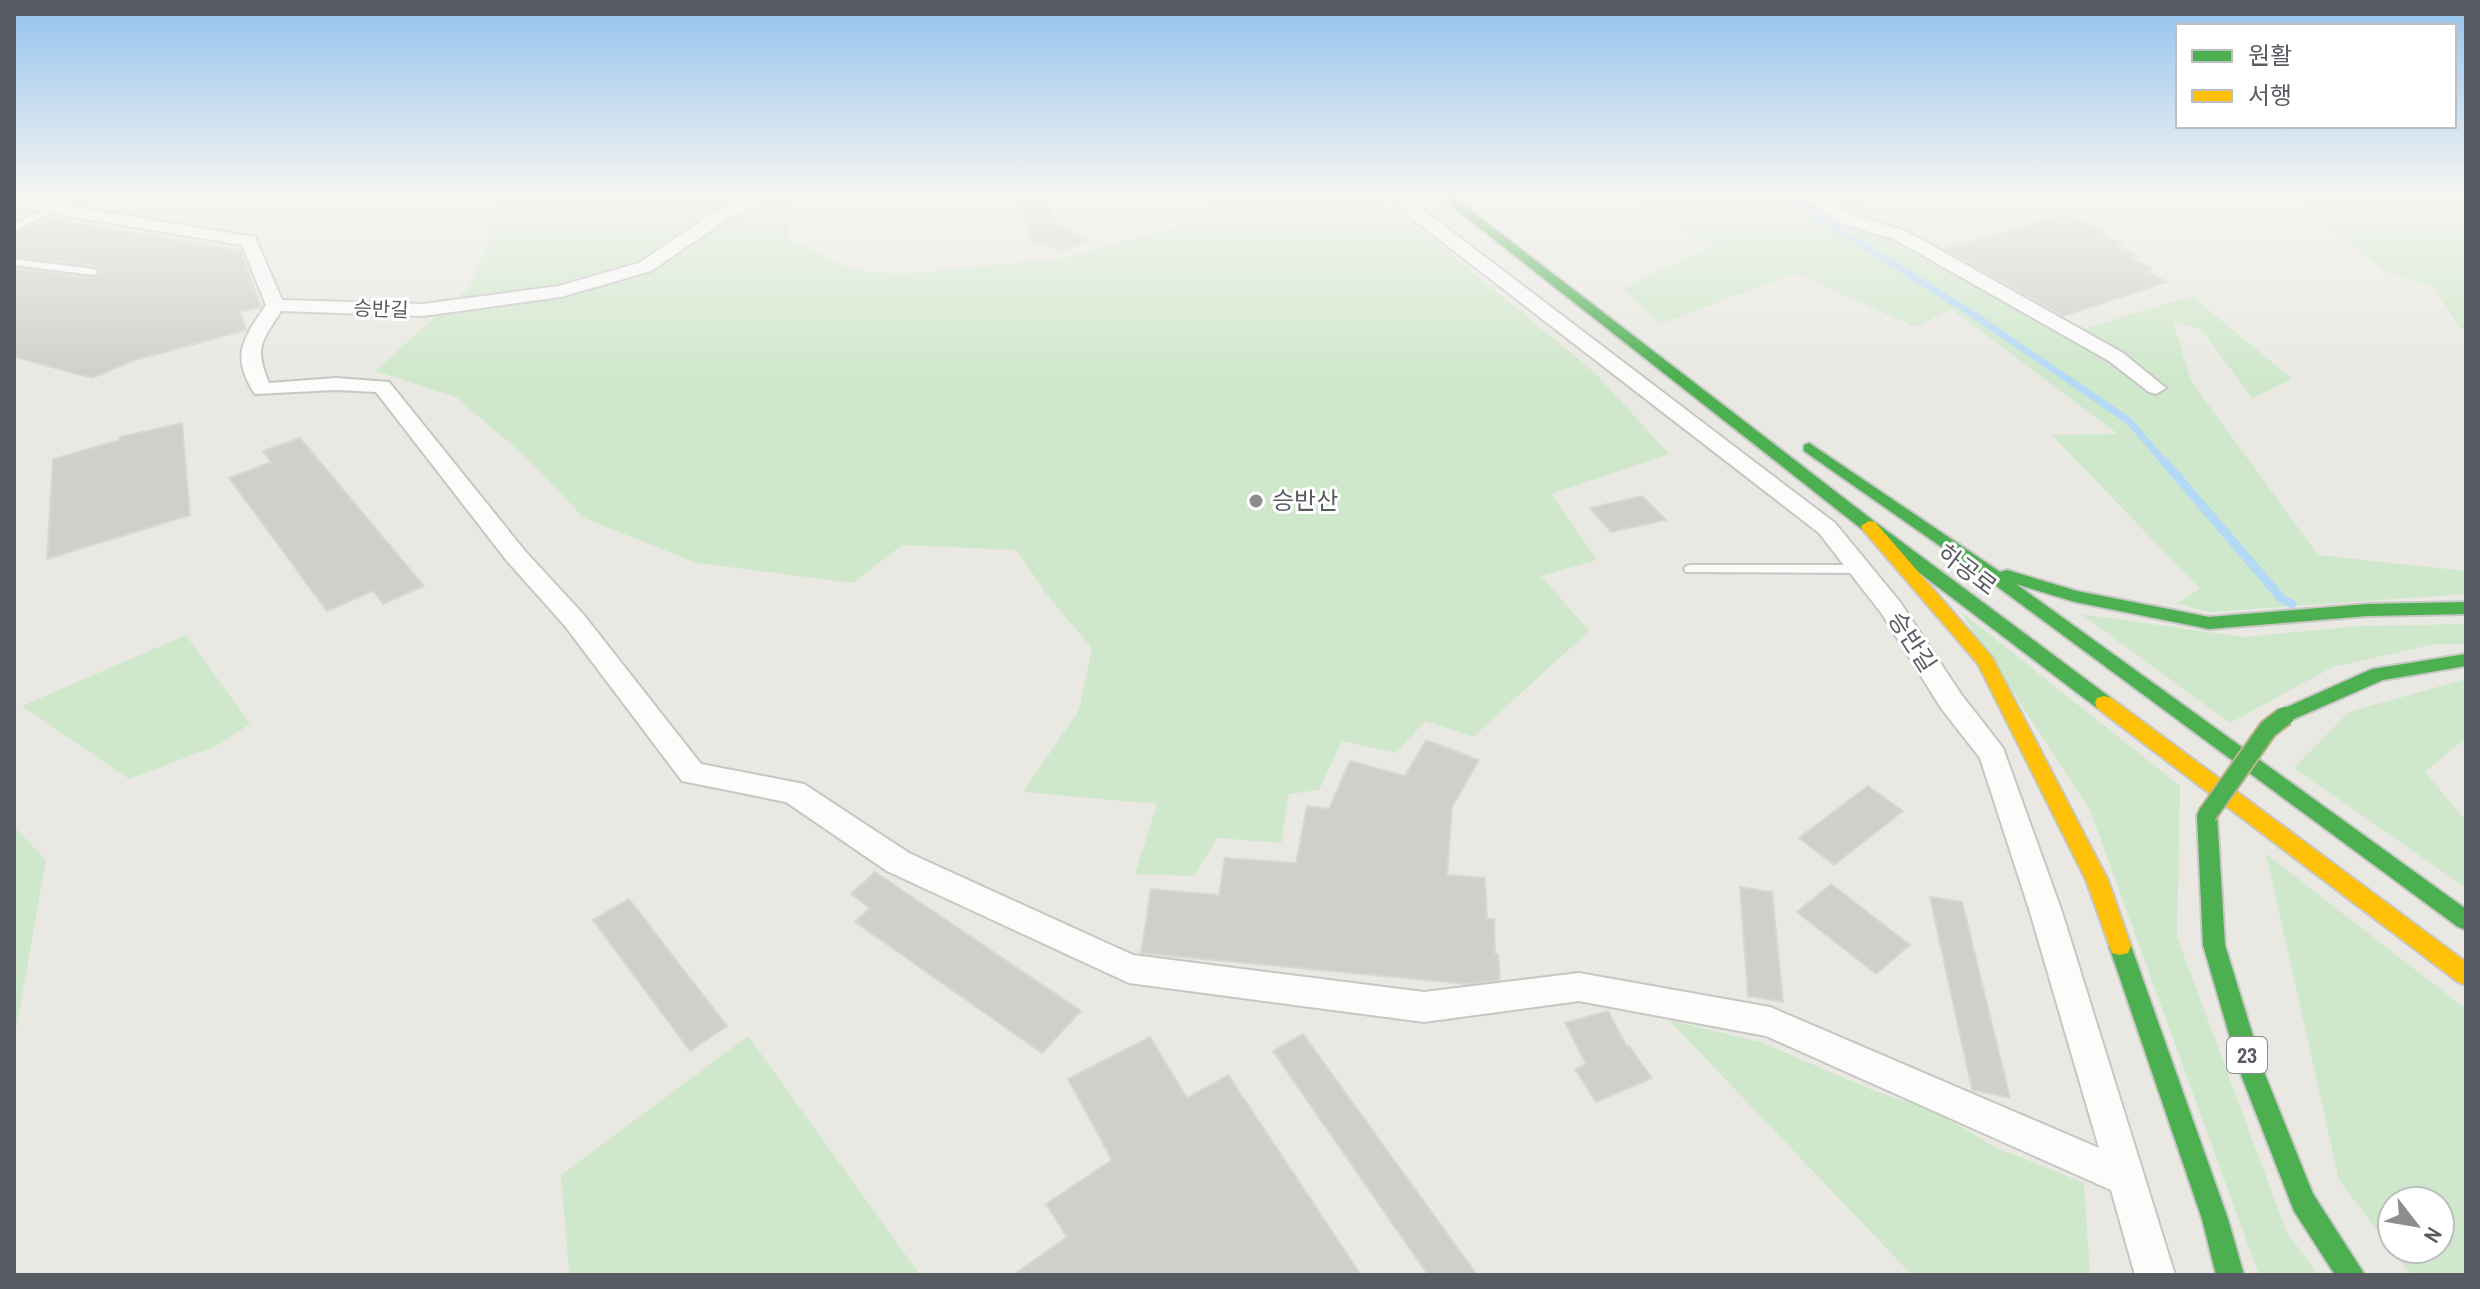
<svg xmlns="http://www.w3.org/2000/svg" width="2480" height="1289" font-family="'Archivo Narrow','Noto Sans KR',sans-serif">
<rect width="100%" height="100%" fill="#eae8e2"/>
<!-- green -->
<path fill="#cfe8cb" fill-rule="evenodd" d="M496,196H798L786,237L852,270L903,274L1063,258L1208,219L1197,196H1380L1594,372L1669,454L1551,494L1597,560L1541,576L1589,631L1473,737L1425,721L1396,753L1342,741L1319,790L1289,794L1281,843L1217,838L1194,876L1135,874L1157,804L1023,792L1079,710L1092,648L1051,600L1016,550L902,545L853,583L697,563L584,518L527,458L456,397L375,371L470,286L488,241Z
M1619,196H1840L1894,211L1877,218L2083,329L2192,296L2292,379L2252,398L2201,329L2173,321L2191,381L2318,555L2466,571V594L2208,612L2177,603L2200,589L2052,435L2118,434L1951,309L1915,327L1795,273L1660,324L1622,288L1715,246Z
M2290,196H2466V331L2459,327L2434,287L2385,271Z
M1960,611L2180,786L2177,937L2287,1233L2319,1275H2259L2090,810Z
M2081,614L2243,637L2361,626L2466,624V644H2435L2333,667L2230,723Z
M186,635L250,724L216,746L129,779L22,706Z
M2466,679V738L2425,772L2466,821V888L2294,768L2349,712Z
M14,827L46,860L14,1041Z
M2266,854L2466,1009V1275H2411L2339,1180ZM2392,1201H2440V1249H2392Z
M1669,1020L1763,1043L1877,1092L1933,1110L1995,1147L2084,1183L2090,1275H1912Z
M748,1036L920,1275H561L569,1271L561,1175Z"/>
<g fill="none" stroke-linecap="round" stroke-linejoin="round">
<!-- stream-far1 -->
<path stroke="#b4d9f6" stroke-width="7" d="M1785,196L1971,313L2129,421L2165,463"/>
<!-- stream -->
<path stroke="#b4d9f6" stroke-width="9" d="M2164,461L2282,599L2292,604"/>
</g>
<!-- building -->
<path fill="#d0cfcb" stroke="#d9d7d2" stroke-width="2" d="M1013,196H1044L1057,224L1088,241L1060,252L1049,245L1033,244Z
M2068,214L2106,232L2101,234L2124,244L2117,246L2138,256L2130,258L2153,270L2146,272L2167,282L2063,316L1944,249Z
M48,218L241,251L261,307L240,312L246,330L132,361L92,378L14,357V268L94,278L102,273L94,266L14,256V234Z
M182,423L190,515L47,559L53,459L120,440V437Z
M300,438L424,586L383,604L373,591L327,611L229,478L271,462L263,451Z
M1642,496L1666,520L1611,532L1590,508Z
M1426,740L1479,760L1452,807L1447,875L1485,878L1487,919H1494L1495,954H1498L1500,980L1468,984L1141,953L1151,889L1219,895L1225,858L1296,863L1307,806L1329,809L1350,761L1405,776Z
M1868,786L1903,811L1834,865L1799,838Z
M875,872L1081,1011L1042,1053L855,922L870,908L851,894Z
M1831,884L1910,945L1876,974L1797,912Z
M1740,887L1772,892L1783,1002L1748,996Z
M1930,897L1962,902L2010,1098L1972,1090Z
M629,899L727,1026L690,1051L593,920Z
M1608,1011L1627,1047L1629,1046L1652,1078L1596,1102L1575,1069L1586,1064L1565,1023Z
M1303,1034L1477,1275H1428L1273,1051Z
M1150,1037L1187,1098L1228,1075L1361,1275H1013L1067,1237L1046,1204L1112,1160L1068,1079Z"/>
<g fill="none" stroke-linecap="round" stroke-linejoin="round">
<defs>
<path id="lane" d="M52,206L57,209L55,211L14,231V224Z
M14,259L94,269L99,272L94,275L14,265Z
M1691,565H1860L1867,569L1860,573L1686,572L1684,569L1686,566Z"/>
<path id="street" d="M756,196H779L726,220L651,271L561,297L423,316L281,311C261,343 254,347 269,383L336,378L389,382L525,551L583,614L701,764L804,784L909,853L1133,955L1424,992L1579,973L1770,1007L2099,1148L2030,912L1980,758L1941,708L1882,614L1819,533L1414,220L1391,196H1409L1426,212L1835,523L1900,602L1961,694L2003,748L2062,912L2175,1275H2135L2111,1190L1766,1036L1579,1001L1424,1022L1129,983L887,871L786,802L682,781L565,626L507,561L376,392L336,390L255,394C230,356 243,339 266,305L242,245L14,207V197L255,237L282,300L423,304L559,286L639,263L714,212Z
M1799,196H1819L1855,216L1906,231L2123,353L2166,388L2156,394L2149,392L2109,361L1894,239L1843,224Z"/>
<path id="fast" d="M1439,196H1452L1875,522L2111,698L2113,703L2111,708H2097L1863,530Z
M1809,443L2000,572L2007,570L2077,591L2209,617L2367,604L2466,602V614L2367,616L2209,629L2075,602L2016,584L2466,909V930L2458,927L1976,571L1804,451V445Z
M2466,654V666L2383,680L2285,723L2278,721L2275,716L2278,711L2372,669Z
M2207,807L2214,809L2217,815L2225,945L2264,1072L2313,1194L2365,1275H2335L2294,1211L2240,1072L2203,945L2197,815L2200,809Z
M2120,937L2128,939L2131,946L2228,1219L2244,1275H2216L2202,1219L2109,946L2112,939Z"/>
<path id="slow" d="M1869,521L1875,522L1992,657L2108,880L2131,946L2128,953L2120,955L2112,953L2086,880L1978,664L1863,530L1861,526Z
M2104,696L2111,698L2466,962V985L2458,982L2097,708L2095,703L2097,698Z"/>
</defs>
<!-- lane casing -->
<use href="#lane" stroke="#c6c6c5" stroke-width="4"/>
<!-- street casing -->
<use href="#street" stroke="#c6c6c5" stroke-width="4"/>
<!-- fast casing -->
<use href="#fast" stroke="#c7c7c6" stroke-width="4"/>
<!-- slow casing -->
<use href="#slow" stroke="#c7c7c6" stroke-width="4"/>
<!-- lane -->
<use href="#lane" fill="#fcfcfb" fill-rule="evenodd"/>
<!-- street -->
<use href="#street" fill="#fcfcfb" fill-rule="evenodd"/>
<!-- fast -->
<use href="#fast" fill="#4caf50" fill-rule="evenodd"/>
<!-- slow -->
<use href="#slow" fill="#ffc107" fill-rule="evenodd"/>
<defs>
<path id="fast-bridge" d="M2207,815L2268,729L2285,716"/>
</defs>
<!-- fast-bridge casing -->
<use href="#fast-bridge" stroke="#c1b290" stroke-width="22" stroke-linecap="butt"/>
<!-- fast-bridge -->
<use href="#fast-bridge" stroke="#4caf50" stroke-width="18"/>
</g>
<!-- sky -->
<linearGradient id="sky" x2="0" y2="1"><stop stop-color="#93c3ee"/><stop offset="0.52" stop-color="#f6f5f2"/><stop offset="1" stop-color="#f6f5f2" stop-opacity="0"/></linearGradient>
<rect width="2480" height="376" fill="url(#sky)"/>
<!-- markers -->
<circle fill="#8b8d8f" stroke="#fff" stroke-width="3" cx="1256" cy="501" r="8"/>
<g text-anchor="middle" stroke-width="6" stroke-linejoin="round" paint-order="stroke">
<!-- far-street labels -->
<g font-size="20" fill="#585c62" stroke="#fff">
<text transform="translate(381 309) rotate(2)" y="7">승반길</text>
</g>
<!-- shield labels -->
<rect fill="#fff" stroke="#8a8d91" stroke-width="2" x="2227" y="1037" width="40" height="36" rx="6"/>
<g font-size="22" font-weight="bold" fill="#585c62">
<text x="2247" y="1063">23</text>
</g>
<!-- poi labels -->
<g font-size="24" fill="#585c62" stroke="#fff" text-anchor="start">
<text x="1272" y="509">승반산</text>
</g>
<!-- street labels -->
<g font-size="24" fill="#585c62" stroke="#fff">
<text transform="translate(1967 570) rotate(37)" y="8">하공로</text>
<text transform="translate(1912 642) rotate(57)" y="8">승반길</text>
</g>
</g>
<!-- border -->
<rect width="2480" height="1289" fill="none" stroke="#585c62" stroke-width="32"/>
<!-- legend -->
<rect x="2176" y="24" width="280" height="104" fill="#ffffff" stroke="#bcbec0" stroke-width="2"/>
<rect x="2192" y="50" width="40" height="12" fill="#4caf50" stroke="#bcbec0" stroke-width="2"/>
<text x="2248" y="64" font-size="24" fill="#585c62">원활</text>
<rect x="2192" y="90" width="40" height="12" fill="#ffc107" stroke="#bcbec0" stroke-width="2"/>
<text x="2248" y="104" font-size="24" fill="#585c62">서행</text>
<!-- north arrow -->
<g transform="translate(2416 1225) rotate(121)"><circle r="38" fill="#ffffff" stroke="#bcbec0" stroke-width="2"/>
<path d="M0-6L14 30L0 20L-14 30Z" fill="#8b8d8f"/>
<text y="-12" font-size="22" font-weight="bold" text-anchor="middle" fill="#585c62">N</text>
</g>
</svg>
